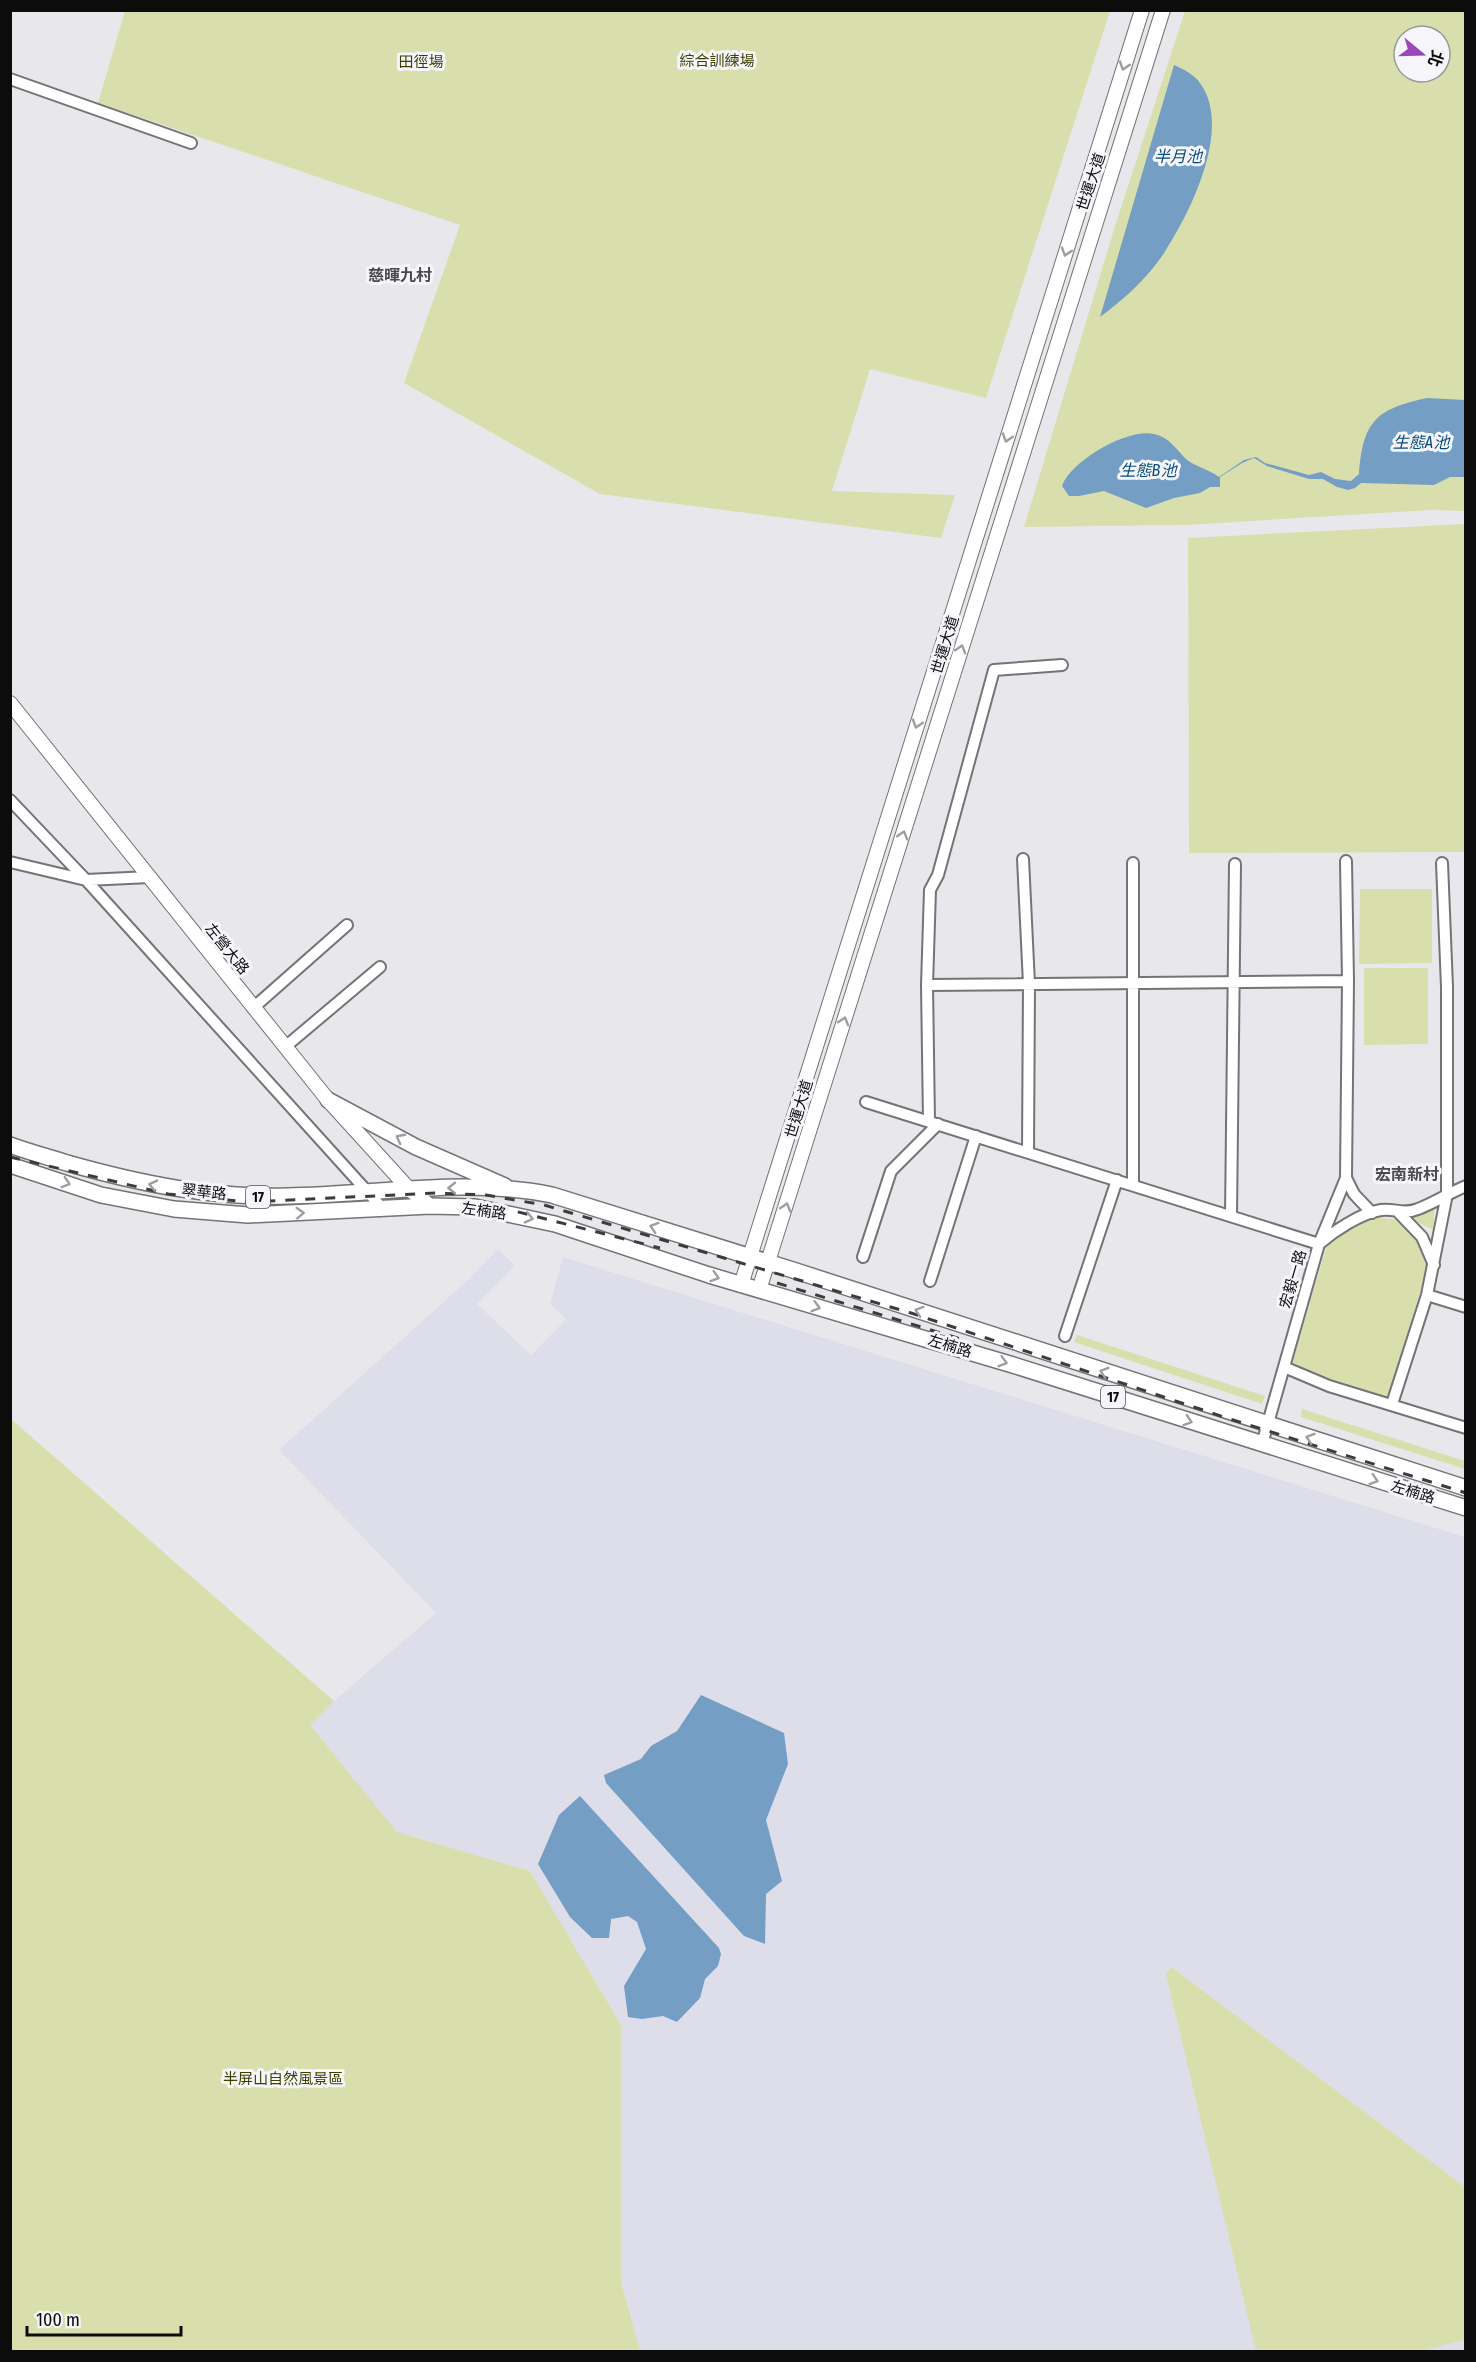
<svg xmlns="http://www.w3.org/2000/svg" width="1476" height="2362" font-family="'Fira Sans Condensed','Noto Sans TC',sans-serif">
<rect width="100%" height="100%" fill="#e8e8ec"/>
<!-- built -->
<path fill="#dedeea" d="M498,1249L515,1266L477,1304L531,1355L566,1319L550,1304L563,1257L1465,1537V2351H640L621,2281V2025L530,1871L397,1832L309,1725L334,1701L436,1613L279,1450L468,1280Z"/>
<!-- green -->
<path fill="#d9dfac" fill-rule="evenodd" d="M125,11V10L1110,11L986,398L870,369L832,491L955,495L941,538L600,494L404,383L460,225L98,103Z
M1185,11H1465V511L1431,510L1186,525L1024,527L1115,226ZM1404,36H1440V72H1404Z
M1465,524V852L1189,853L1188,538Z
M1360,889H1432V963L1359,964Z
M1364,968H1428V1044L1364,1045Z
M1434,1209V1230L1410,1219Z
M1377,1217L1397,1220L1416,1240L1428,1266L1388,1397L1335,1383L1292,1364L1326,1248L1340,1234Z
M1077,1335L1265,1396L1262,1404L1074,1342Z
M1302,1409L1465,1461V1469L1301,1417Z
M11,1419L334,1701L310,1725L397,1832L530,1871L621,2025V2281L640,2351H11Z
M1171,1967L1465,2187V2340L1416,2352L1256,2351L1166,1975Z"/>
<!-- water -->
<path fill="#749ec3" d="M1174,65C1183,69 1194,74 1200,83C1233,128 1190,213 1164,253C1148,278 1123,300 1100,317Z
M1427,398L1465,400V477H1450L1434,485L1361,483L1355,488L1348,490L1337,487L1323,479H1309L1267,466L1254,458L1242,463L1220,477V487H1210L1200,493L1174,498L1146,508L1104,491L1079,496H1069L1062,486C1071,461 1127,428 1154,434C1169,437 1176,449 1186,459C1195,467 1209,469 1219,477L1244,460L1256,457L1265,463L1309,475L1321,472L1335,479L1351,481L1359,474C1363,421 1376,409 1427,398Z
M701,1695L784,1733L788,1764L766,1820L782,1881L766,1894L765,1944L744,1936L606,1783L604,1775L641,1759L651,1746L677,1731Z
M580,1796L719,1948L721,1954L718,1966L705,1979L700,1998L677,2022L663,2016L642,2019L628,2017L624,1986L646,1949L637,1922L628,1916L611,1919L609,1938H592L570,1917L538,1864L559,1815Z"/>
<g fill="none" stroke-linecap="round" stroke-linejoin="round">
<defs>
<path id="street" d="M10,79L191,143
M10,800L86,880L383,1209
M1023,859L1029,984L1028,1152
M1346,861L1348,981L1346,1178L1354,1194L1372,1213
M10,862L86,880L150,877
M927,985L1348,981
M253,1008L347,925
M285,1047L380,967
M866,1102L1319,1244L1346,1178
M929,1121L927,985L930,890L938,875L994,670L1062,665
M1133,1185V863
M1399,1213L1422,1237L1434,1265
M1231,1216L1235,864
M863,1257L891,1171L938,1124
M930,1281L976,1136
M1427,1295L1466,1307
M1065,1336L1117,1180
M1284,1367L1329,1386L1466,1428
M1392,1404L1427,1295L1447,1194V987L1442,863
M1262,1444L1319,1244C1334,1231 1361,1213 1381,1210C1394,1208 1404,1215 1418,1209C1434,1203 1449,1193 1466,1186"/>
<path id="secondary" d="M10,703L328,1100L408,1188L430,1206
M741,1285L1142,10
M759,1290L1163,10"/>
<path id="primary" d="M328,1100L416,1147L505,1186
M10,1145C29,1152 48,1157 67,1163C141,1184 211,1198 287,1196C375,1195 464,1177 552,1195L796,1271L1466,1488
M10,1165L101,1195L174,1209L248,1215L430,1206L475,1207L555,1224L709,1275L1013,1365L1466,1508"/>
</defs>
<!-- street casing -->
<use href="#street" stroke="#747478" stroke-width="14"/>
<!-- secondary casing -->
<use href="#secondary" stroke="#747478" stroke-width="16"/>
<!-- primary casing -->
<use href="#primary" stroke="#747478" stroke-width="18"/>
<!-- street -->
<use href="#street" stroke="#fff" stroke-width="10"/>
<!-- secondary -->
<use href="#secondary" stroke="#fff" stroke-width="14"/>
<!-- primary -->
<use href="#primary" stroke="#fff" stroke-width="15"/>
<!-- rail -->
<path stroke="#3c3c3d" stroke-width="3" stroke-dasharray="10 10" stroke-linecap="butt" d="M10,1157L168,1194L249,1202L435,1193L486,1195L544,1205L911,1313L1230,1419L1466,1493
M479,1202L660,1248
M777,1283L967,1341"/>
</g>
<!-- one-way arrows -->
<defs><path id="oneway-chevron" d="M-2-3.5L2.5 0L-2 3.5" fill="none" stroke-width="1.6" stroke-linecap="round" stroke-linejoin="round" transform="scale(1.5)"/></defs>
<g stroke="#9e9e9e">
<use href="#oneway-chevron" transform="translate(1124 66) rotate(108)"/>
<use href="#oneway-chevron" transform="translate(1066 252) rotate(108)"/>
<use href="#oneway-chevron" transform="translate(1007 438) rotate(108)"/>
<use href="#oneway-chevron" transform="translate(961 649) rotate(-73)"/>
<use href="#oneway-chevron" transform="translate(917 724) rotate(108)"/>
<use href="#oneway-chevron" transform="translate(903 835) rotate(-73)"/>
<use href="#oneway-chevron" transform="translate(844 1021) rotate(-73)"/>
<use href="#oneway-chevron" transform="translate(400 1138) rotate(-152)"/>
<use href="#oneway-chevron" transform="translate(66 1183) rotate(18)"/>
<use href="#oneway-chevron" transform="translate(153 1185) rotate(-167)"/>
<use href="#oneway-chevron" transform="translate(452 1188) rotate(-180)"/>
<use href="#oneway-chevron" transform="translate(786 1207) rotate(-73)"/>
<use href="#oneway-chevron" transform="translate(300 1213) rotate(-3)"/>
<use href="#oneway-chevron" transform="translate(529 1218) rotate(13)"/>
<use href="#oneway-chevron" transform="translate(654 1227) rotate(-162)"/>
<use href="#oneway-chevron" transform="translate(715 1277) rotate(17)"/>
<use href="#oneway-chevron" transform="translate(816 1307) rotate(16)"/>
<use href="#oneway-chevron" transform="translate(919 1311) rotate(-162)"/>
<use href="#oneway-chevron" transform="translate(1003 1362) rotate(16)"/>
<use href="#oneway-chevron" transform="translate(1104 1372) rotate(-162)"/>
<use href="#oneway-chevron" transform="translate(1188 1421) rotate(18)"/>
<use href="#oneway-chevron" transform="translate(1310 1438) rotate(-162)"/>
<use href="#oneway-chevron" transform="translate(1374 1480) rotate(17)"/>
</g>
<g text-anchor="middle" stroke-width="6" stroke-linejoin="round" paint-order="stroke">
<!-- shield labels -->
<g fill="#f5f5fa" stroke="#525254" stroke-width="1.5">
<rect x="246" y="1186" width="24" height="22" rx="4.5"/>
<rect x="1101" y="1386" width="24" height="22" rx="4.5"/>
</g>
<g font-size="14" font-weight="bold" fill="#0c0c0d">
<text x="258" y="1202">17</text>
<text x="1113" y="1402">17</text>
</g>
<!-- park labels -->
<g font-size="15" fill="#3d4100" stroke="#f5f5fa">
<text x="717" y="66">綜合訓練場</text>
<text x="421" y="67">田徑場</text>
<text x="283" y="2084">半屏山自然風景區</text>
</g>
<!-- street labels -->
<g font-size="15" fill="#0c0c0d" stroke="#f5f5fa">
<text transform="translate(1091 182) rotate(-72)" y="5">世運大道</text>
<text transform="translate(945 645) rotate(-73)" y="5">世運大道</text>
<text transform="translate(227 949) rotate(51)" y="5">左營大路</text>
<text transform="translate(799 1109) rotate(-73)" y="5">世運大道</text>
<text transform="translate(204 1192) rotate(6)" y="5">翠華路</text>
<text transform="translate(484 1211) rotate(8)" y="5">左楠路</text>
<text transform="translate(1293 1279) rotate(-74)" y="5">宏毅一路</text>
<text transform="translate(950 1346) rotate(17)" y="5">左楠路</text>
<text transform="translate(1413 1492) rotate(17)" y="5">左楠路</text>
</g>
<!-- water labels -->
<g font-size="16" font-style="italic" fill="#034b7a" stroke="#f5f5fa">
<text x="1178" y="162">半月池</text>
<text x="1421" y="448">生態A池</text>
<text x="1148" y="476">生態B池</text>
</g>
<!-- neighbourhood labels -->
<g font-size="16" font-weight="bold" fill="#4a494d" stroke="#f5f5fa">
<text x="400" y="281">慈暉九村</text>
<text x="1407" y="1180">宏南新村</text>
</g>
</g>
<!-- border -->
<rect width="1476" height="2362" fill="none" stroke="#0c0c0d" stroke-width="24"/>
<!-- north arrow -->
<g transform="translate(1422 54) rotate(109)"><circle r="28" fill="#f5f5fa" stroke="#98989b" stroke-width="1.5"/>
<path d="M0-4.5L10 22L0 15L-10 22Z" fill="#9948b8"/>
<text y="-9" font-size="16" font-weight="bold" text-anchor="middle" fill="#0c0c0d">北</text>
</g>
<!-- scale -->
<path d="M27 2326v9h154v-9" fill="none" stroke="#0c0c0d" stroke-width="3"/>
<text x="36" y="2326" font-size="18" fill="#0c0c0d" stroke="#f5f5fa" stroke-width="4.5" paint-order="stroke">100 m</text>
</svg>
